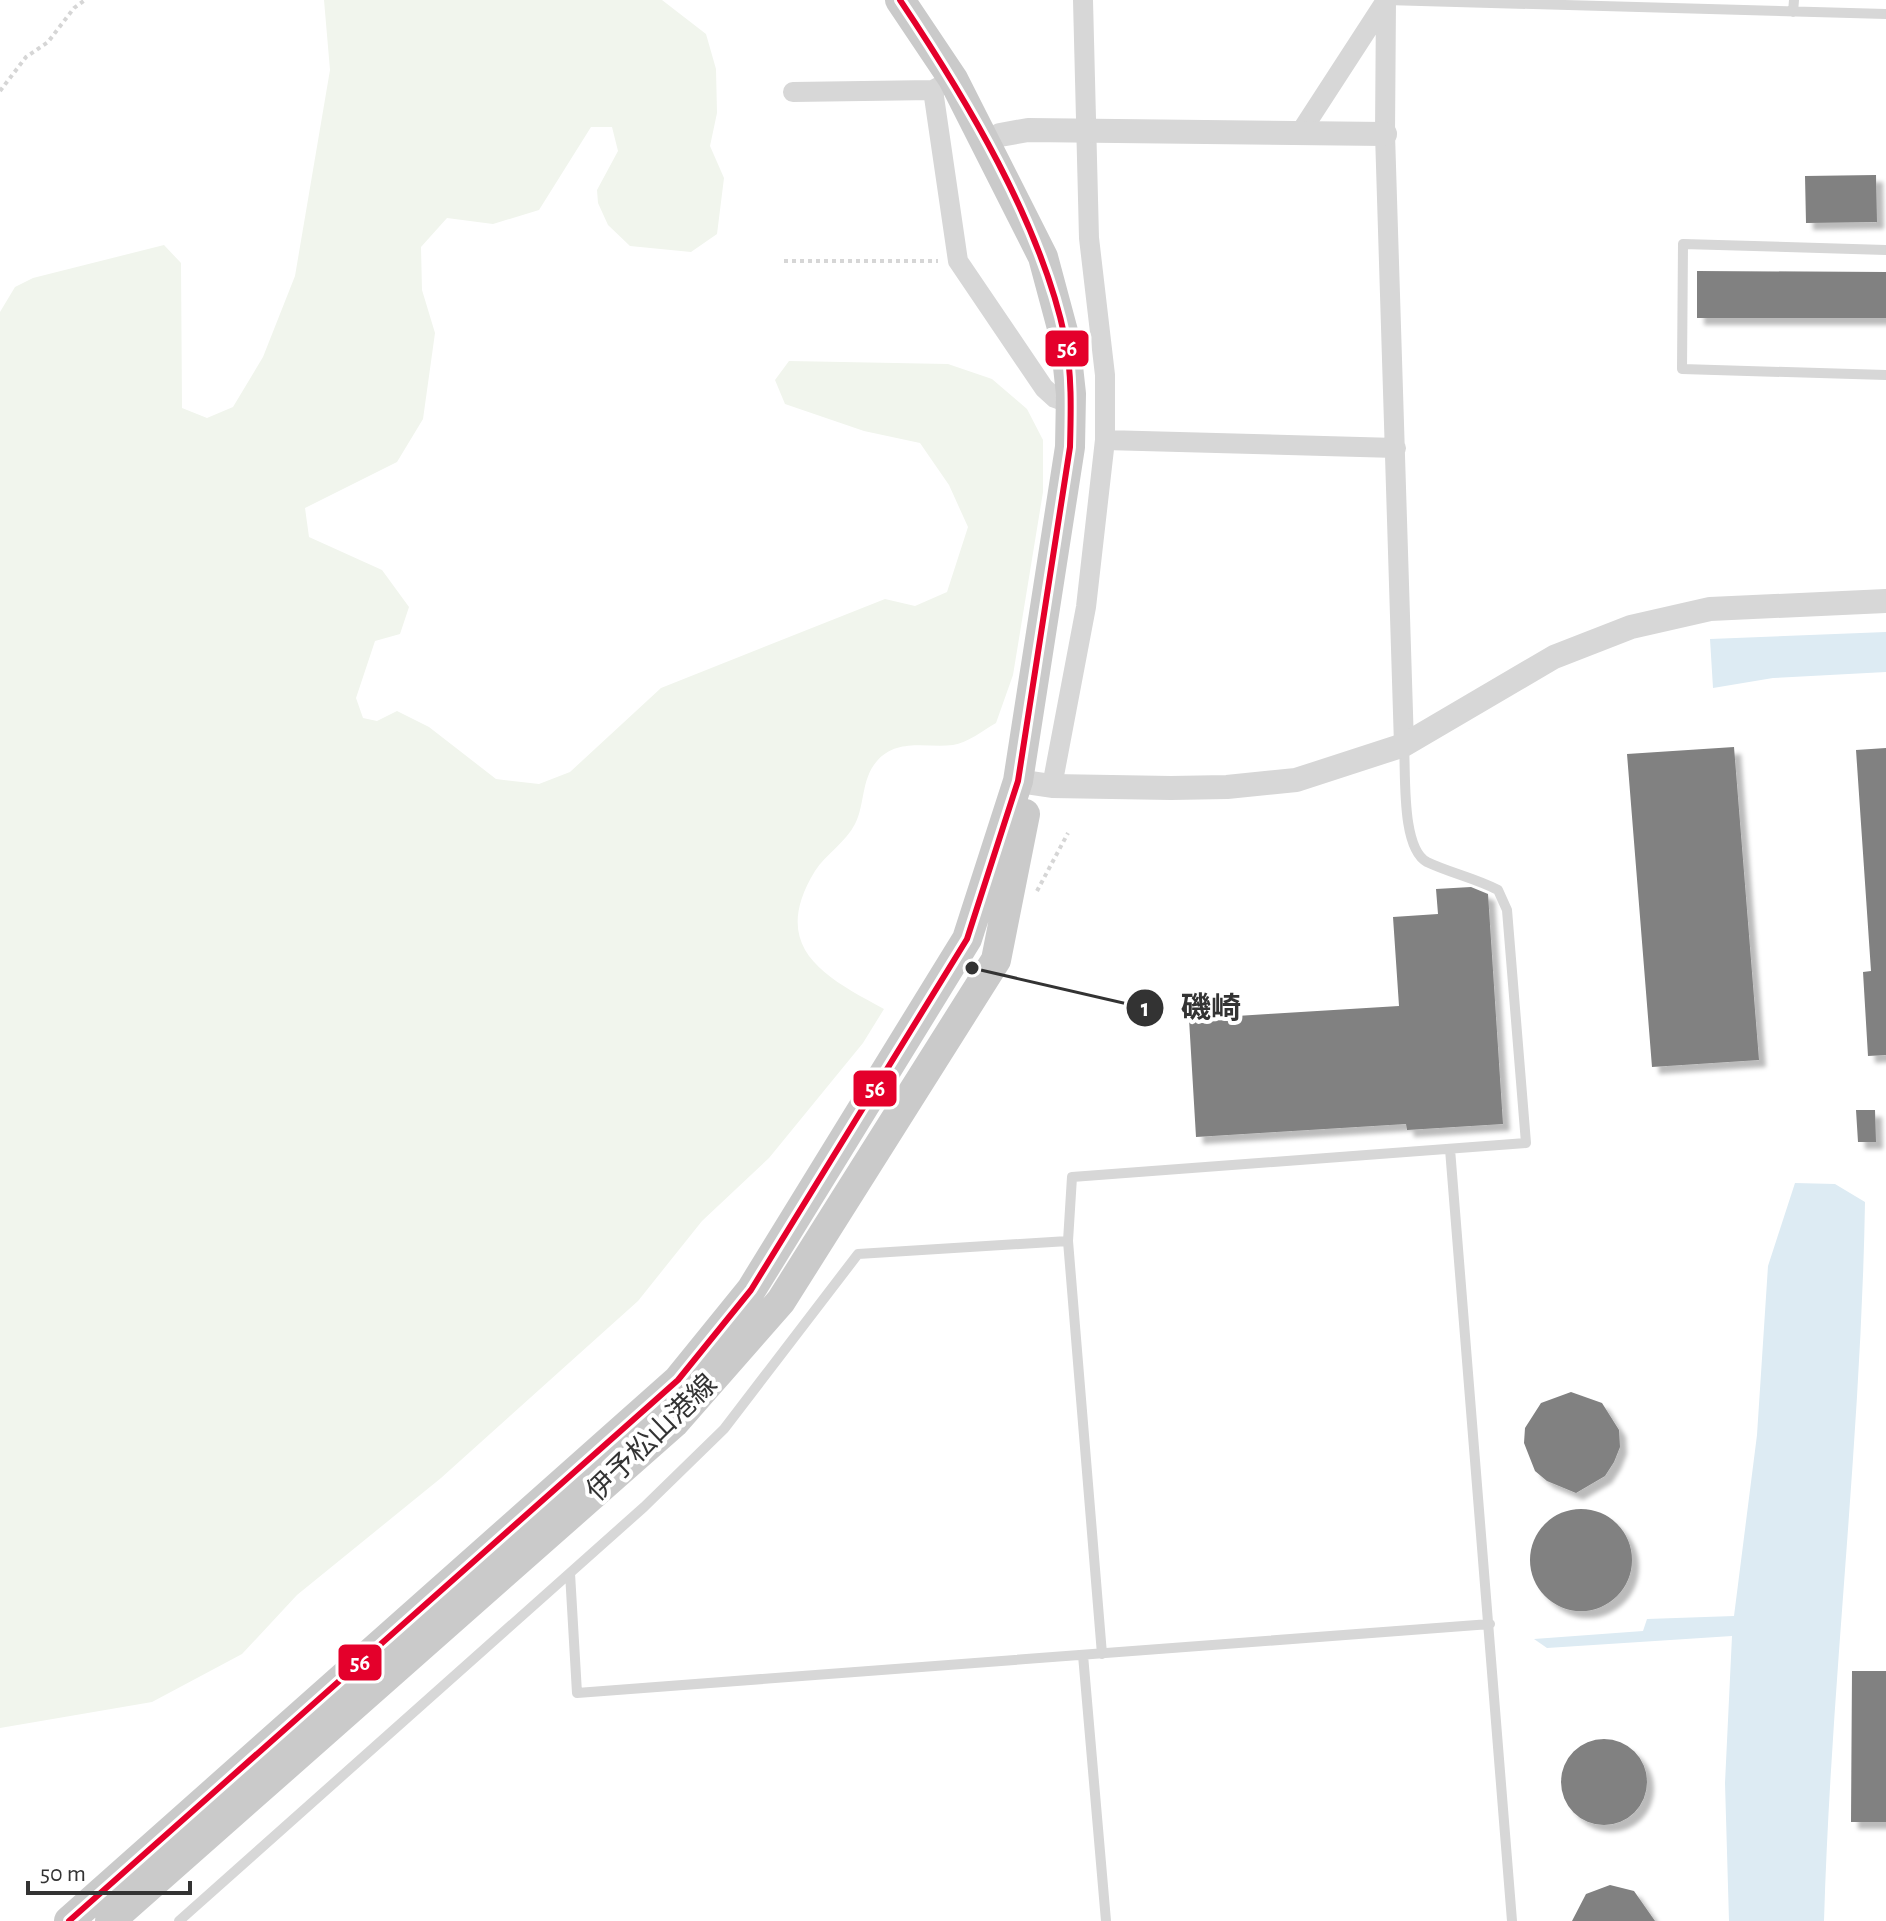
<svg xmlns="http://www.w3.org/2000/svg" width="1886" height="1921" font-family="'Alegreya Sans','Noto Sans JP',sans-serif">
<defs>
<filter id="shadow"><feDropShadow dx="7" dy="7" stdDeviation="2" flood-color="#0004"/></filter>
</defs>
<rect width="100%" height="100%" fill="#fff"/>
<!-- green -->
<path fill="#f1f5ed" d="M324,0H662L706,34L716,69L717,113L710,146L724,178L717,234L691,252L630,246L608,225L598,203L597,190L618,151L612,127H591L539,210L493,224L447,218L421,247L422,290L435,333L423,419L397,462L305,508L309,537L382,570L409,607L400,634L375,641L356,698L363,718L377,721L397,711L429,727L496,779L539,784L570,772L661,688L885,599L915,606L947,592L968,527L949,485L920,443L864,431L785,404L775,380L789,361L948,364L992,379L1027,409L1043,440V492L1013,675L996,723C984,730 967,743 953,745C926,748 897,738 877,761C861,779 865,805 855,824C846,842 826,854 815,871C768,948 825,977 884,1009L863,1043L769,1158L702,1221L638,1301L441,1478L297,1595L242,1654L152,1702L0,1728V312L15,287L33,278L164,245L181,263L182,408L207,418L233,407L263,357L295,276L330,70Z"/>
<!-- water -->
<path fill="#ddebf3" d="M1886,632V672L1773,678L1713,688L1710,639Z
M1795,1183L1835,1184L1865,1202C1861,1442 1831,1681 1824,1921H1729L1725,1783L1732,1636L1547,1648L1534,1639L1643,1631L1647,1619L1734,1616L1757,1435L1768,1266Z"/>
<!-- building -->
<path fill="#818181" filter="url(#shadow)" d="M1876,175L1877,222L1806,223L1805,176Z
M1697,271L1886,272V318H1697Z
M1734,747L1759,1060L1652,1067L1627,754Z
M1886,748V1055L1868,1056L1863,972L1871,971L1856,750Z
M1471,887L1488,894L1503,1124L1407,1130L1406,1124L1196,1137L1189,1019L1399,1006L1393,917L1438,914L1436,889Z
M1856,1110H1875L1876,1142H1858Z
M1571,1392L1602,1403L1619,1430L1620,1447L1614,1462L1605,1476L1576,1493L1547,1481L1535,1471L1524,1443L1525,1428L1541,1403Z
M1530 1560a51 51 0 1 1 102 0a51 51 0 1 1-102 0Z
M1852,1671H1886V1822H1851Z
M1561 1782a43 43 0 1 1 86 0a43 43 0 1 1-86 0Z
M1610,1885L1634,1891L1655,1921H1572L1586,1894Z"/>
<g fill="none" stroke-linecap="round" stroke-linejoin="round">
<!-- path -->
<path stroke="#d6d6d6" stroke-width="4" stroke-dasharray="4 4" stroke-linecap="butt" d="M0,91L26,57L48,42L74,8L85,0
M784,261H938
M1037,891L1068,833"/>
<!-- service -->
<path stroke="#d7d7d7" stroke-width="10" d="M1386,0L1886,14
M1793,12L1794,0
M1886,250L1683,244L1682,369L1886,375
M1450,1149L1512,1921
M570,1573L577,1693L1490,1624
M1102,1654L1068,1241L1072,1177L1526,1143L1507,910L1498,890C1475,878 1450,873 1427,862C1401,848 1406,774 1404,747
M1083,1655L1106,1921
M179,1921L644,1507L724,1429L858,1254L1068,1241"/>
<!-- minor -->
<path stroke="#d7d7d7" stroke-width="20" d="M1386,0L1385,134L1404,745
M953,79L933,90L958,261L1044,388L1055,398L1071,404
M793,92L933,90
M1300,133L1385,2
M1105,440L1396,448
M1052,786L1086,607L1105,440V375L1089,238L1083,0"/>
<!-- tertiary -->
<path stroke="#d7d7d7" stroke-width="24" d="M987,143L1000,135L1028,130L1385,134
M1018,781L1052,786L1171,788L1227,787L1296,780L1404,745L1554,657L1631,627L1710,609L1886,601"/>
<!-- primary -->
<path stroke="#cacaca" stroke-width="30" d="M69,1921L678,1380L751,1290L967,939L1018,781L1070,447L1071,394L1065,339L1043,257L953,79L900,0
M110,1921L674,1423L781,1301L996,960L1025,814"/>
<defs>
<path id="bus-1" d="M69,1921L678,1380L751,1290L967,939L1018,781L1070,447C1071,411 1072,373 1065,338C1041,223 965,97 900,0"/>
</defs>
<!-- bus-1 casing -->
<use href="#bus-1" stroke="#fff" stroke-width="12"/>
<!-- bus-1 -->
<use href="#bus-1" stroke="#e4002b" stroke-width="6"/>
</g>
<g text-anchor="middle" stroke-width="8" stroke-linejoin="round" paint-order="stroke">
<!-- street labels -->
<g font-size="28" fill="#333" stroke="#fff">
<text transform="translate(651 1437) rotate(-44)" y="10">伊予松山港線</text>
</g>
</g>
<!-- callouts -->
<path fill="none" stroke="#333" stroke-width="3" d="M972 968L1145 1008"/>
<g fill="#333" stroke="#fff" stroke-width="3">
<circle cx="972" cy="968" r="8"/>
<circle cx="1145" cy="1008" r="20"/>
</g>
<g font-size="24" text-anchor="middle" font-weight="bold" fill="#fff">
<text x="1145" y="1016">1</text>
</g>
<g font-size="30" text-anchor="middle" font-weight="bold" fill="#333" stroke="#fff" stroke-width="8" stroke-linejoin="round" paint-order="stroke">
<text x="1211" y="1018">磯崎</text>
</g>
<g stroke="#fff" stroke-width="3">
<rect x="1044" y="329" width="46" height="39" rx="8" fill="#e4002b"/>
<rect x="852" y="1069" width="46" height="39" rx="8" fill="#e4002b"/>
<rect x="337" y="1643" width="46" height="39" rx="8" fill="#e4002b"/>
</g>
<g font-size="22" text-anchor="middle" font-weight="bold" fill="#fff">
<text x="1067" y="356">56</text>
<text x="875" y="1096">56</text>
<text x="360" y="1670">56</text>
</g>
<!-- scale -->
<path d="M28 1881v12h162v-12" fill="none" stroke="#333333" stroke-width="4"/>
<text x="40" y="1881" font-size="24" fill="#333333" stroke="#ffffff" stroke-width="6" paint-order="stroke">50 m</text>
</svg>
